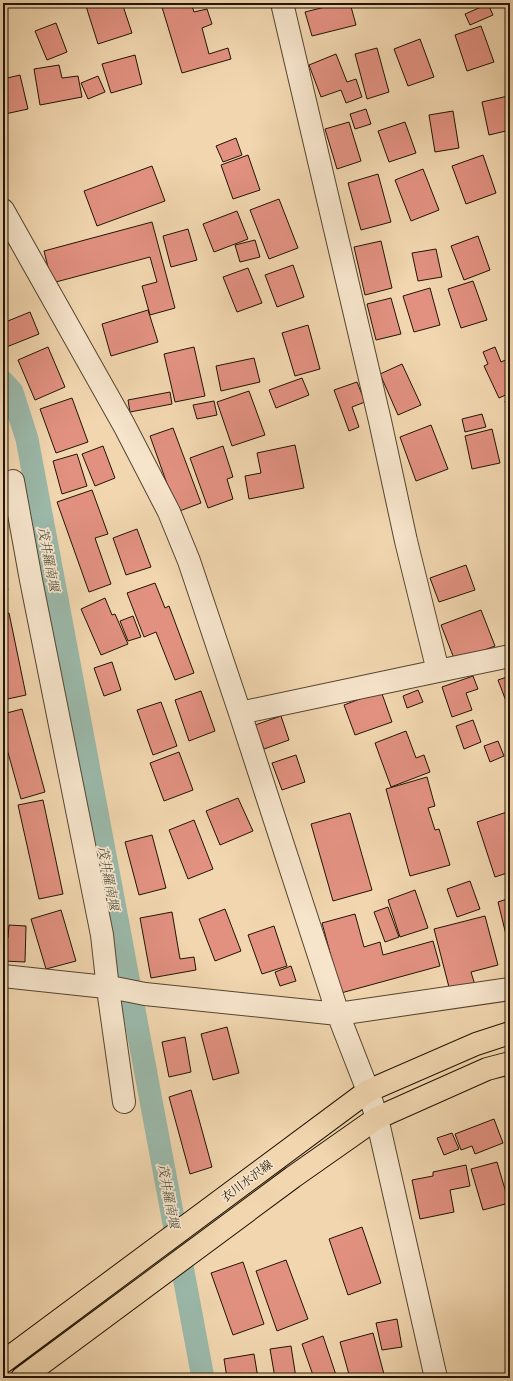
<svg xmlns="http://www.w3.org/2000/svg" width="513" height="1381" font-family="'IM FELL DW Pica','Noto Serif JP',serif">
<rect width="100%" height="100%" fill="#f1d6af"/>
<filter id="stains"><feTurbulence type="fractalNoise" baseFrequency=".005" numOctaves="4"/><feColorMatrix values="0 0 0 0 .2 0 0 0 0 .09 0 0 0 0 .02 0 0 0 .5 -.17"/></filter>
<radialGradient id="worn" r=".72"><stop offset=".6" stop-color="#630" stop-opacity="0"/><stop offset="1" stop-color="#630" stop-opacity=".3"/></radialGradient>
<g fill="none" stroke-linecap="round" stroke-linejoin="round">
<!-- canal -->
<path stroke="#9bb9aa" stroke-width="23" d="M3,382L12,392L27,439L203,1378"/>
</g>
<!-- building -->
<path fill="#e29181" stroke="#211403" d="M85,3H122L132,33L98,44Z
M167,3H191L194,12L207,9L212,24L202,28L209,54L228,48L231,59L182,73L161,4Z
M341,3H350L356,25L312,36L305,12Z
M488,4L493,15L470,25L465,14Z
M56,23L67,52L47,60L35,31Z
M481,26L494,62L467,71L455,35Z
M420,39L434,77L408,86L394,49Z
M377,48L389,92L367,99L355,54Z
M336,54L347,82L356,79L362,97L346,103L341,90L321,97L309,65Z
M135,55L142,84L111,93L102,64Z
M59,65L62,78L78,76L82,97L40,105L34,69Z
M20,75L28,109L5,114L3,105V79Z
M98,76L105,92L88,99L81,83Z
M508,96L510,104V130L489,135L482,102Z
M366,109L371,124L355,129L350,114Z
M453,111L459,148L435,152L429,115Z
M349,122L361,161L337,169L325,129Z
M405,122L416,153L389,162L378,131Z
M236,138L242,155L223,162L216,146Z
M248,155L260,190L233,199L221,165Z
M483,155L496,193L466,204L452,166Z
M152,166L165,201L97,226L84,191Z
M423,169L439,210L411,221L395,180Z
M378,174L391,222L361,230L348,183Z
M279,199L298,248L269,259L250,210Z
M237,211L248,239L214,252L203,224Z
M152,222L175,308L150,315L142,286L157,282L150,257L52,283L44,251Z
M188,229L197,260L171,267L163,236Z
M478,236L490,270L464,280L451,246Z
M255,240L260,257L240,262L235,245Z
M381,241L392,288L365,295L354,247Z
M436,249L442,277L418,281L412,253Z
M293,265L304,297L277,307L265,275Z
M248,268L262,303L237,312L223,277Z
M473,281L487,320L461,328L448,289Z
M430,288L440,325L414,332L403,296Z
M391,298L401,334L376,340L367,304Z
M148,310L158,342L111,356L102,324Z
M30,312L39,334L4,348L3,323Z
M308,325L320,369L295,376L282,333Z
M48,347L65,387L35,400L18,360Z
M194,347L205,396L175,402L164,354Z
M495,347L501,362L510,358V393L499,398L484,366L488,364L483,352Z
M254,358L260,382L221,391L216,366Z
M402,364L421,405L398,415L380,374Z
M302,378L309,395L276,408L269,390Z
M357,382L365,402L352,407L359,427L349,431L334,390Z
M249,391L265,435L232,446L217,402Z
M170,392L172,404L130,412L128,400Z
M72,398L88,442L56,453L40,409Z
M510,400V421L505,401Z
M214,401L217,415L197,419L193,405Z
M482,414L486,427L465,432L462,419Z
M431,425L448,469L416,481L400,437Z
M173,428L201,503L177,512L150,436Z
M492,429L500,463L472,469L465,436Z
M295,445L304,488L249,499L245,476L261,473L257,453Z
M103,446L115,478L95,486L82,454Z
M223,446L233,477L227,479L233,499L208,508L190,458Z
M77,454L87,486L62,494L53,461Z
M92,490L108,534L95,538L111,584L89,592L57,502Z
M137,529L151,567L126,575L113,538Z
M466,565L475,590L439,602L430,578Z
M3,572L8,590L3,591Z
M155,583L165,608L169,606L194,673L175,680L156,632L144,637L127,593Z
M105,598L112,615L115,614L128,644L101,655L81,609Z
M481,610L495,646L455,661L441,625Z
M9,613L26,695L3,700V614Z
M133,616L141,637L128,641L120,621Z
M112,662L121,690L104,696L94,668Z
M473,676L478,689L466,693L472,710L452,717L442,687Z
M510,676V708L509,709L498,680Z
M418,690L423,702L407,708L403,696Z
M201,691L215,731L189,741L175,700Z
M381,691L392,722L355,735L344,705Z
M161,702L177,746L153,755L137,710Z
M22,709L45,792L21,799L3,735V714Z
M281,716L289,740L264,749L255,725Z
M473,720L481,742L464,749L456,726Z
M406,731L416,758L424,755L430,772L391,787L375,743Z
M498,741L504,756L490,762L484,746Z
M179,752L193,790L164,801L150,763Z
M296,755L305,782L282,790L272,763Z
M427,777L435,806L428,808L435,830L439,829L450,865L410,876L386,789Z
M238,798L253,831L220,845L206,811Z
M43,800L63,894L39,899L18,805Z
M507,812L510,820V872L495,877L477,822Z
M350,813L372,890L333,901L311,824Z
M194,820L213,869L188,879L169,830Z
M152,835L166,888L139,895L125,842Z
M470,881L480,909L457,917L447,889Z
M415,890L428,928L400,937L388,900Z
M510,898V951L498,902Z
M388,907L399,937L385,942L374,912Z
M225,909L241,951L215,961L199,919Z
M61,910L76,961L46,969L31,919Z
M172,912L180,959L194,957L196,970L151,978L140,918Z
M355,914L364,947L380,942L383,955L433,941L440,966L341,993L322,923Z
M485,916L498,965L471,972L475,985L450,991L434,929Z
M9,925L26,926L25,962L3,961V938H8Z
M274,926L287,966L262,974L248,935Z
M291,966L296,981L280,986L275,972Z
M227,1027L239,1073L213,1080L201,1034Z
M185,1037L191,1072L169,1077L162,1042Z
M191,1090L212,1167L190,1174L169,1097Z
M494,1119L503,1143L475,1154L472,1146L461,1150L455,1134Z
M452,1133L459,1149L444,1155L437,1138Z
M497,1162L509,1203L483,1210L471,1169Z
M466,1165L470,1186L450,1190L454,1212L420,1219L412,1180L433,1176V1172Z
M362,1227L381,1283L348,1295L329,1239Z
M286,1260L308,1319L277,1331L256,1271Z
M243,1262L264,1324L233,1335L211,1273Z
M397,1319L402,1347L382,1350L376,1323Z
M373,1333L385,1378H350L340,1342Z
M323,1336L337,1378H314L302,1344Z
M291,1346L296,1378H275L270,1349Z
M254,1354L258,1378H227L224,1359Z"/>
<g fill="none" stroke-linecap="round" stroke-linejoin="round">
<defs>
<path id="minor" d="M282,3L380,421L406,541L438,671
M3,210L124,425L169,512L189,561L240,713L338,1014L368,1091L377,1118L436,1378
M13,481L31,580L102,935L108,989L124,1102
M240,713L438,671L510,656
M3,976L115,988L145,994L338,1014L510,989"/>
<path id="major" d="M3,1362L368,1091L476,1044L510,1033
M22,1378L293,1177L377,1118L487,1069L510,1063"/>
</defs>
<!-- minor casing -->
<use href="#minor" stroke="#55442e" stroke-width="24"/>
<!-- major casing -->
<use href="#major" stroke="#211403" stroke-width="24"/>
<!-- minor -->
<use href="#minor" stroke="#f6e4cb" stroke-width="22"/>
<!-- major -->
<use href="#major" stroke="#f1d6af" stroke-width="22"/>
</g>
<g text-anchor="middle" stroke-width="3.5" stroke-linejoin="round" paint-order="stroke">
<!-- street labels -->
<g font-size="12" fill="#211403" stroke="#f6e4cb">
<text transform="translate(247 1181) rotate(-37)" y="4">衣川水沢線</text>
</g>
<!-- water labels -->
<g font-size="13" font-style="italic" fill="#4c4e3d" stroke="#f6e4cb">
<text transform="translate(49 559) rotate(79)" y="5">茂井羅南堰</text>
<text transform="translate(109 878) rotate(79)" y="5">茂井羅南堰</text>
<text transform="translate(169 1196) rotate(79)" y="5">茂井羅南堰</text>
</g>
</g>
<!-- margin -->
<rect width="513" height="1381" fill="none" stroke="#f1d6af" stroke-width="16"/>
<rect x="4" y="4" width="505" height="1373" fill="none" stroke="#211403" stroke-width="2"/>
<rect x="8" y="8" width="497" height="1365" fill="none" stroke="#211403"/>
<rect width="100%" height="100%" filter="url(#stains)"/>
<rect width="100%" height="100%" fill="url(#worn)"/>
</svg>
